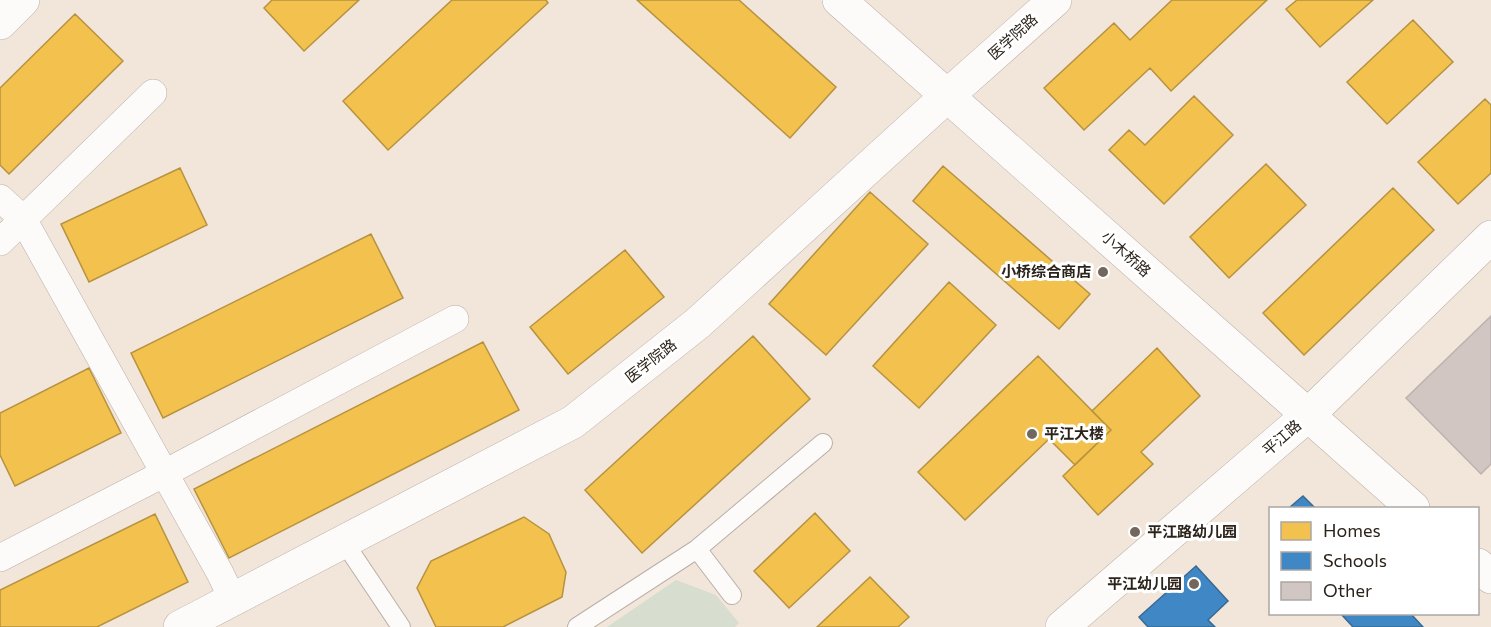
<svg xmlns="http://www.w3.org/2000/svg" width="1491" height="627" font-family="Commissioner,'Noto Sans SC',sans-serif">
<rect width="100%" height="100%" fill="#f2e5da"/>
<!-- green -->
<path fill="#d7decf" d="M676,580L716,595L739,623L735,627H607Z"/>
<!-- homes -->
<path fill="#f2c14e" stroke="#b7923f" stroke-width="1.5" d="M272,0H359L304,51L264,8Z
M452,0H546L548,3L388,150L343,101Z
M637,0H739L836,87L790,138Z
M1172,0H1267L1171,91L1150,68L1084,130L1044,88L1114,23L1130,40Z
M1297,0H1373L1320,47L1286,9Z
M75,14L123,61L9,174L0,165V88Z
M1413,20L1453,62L1387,124L1347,82Z
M1194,96L1233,135L1164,204L1109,150L1129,130L1145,145Z
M1485,99L1491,105V173L1458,204L1418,162Z
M1266,164L1306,205L1229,278L1190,237Z
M943,166L1090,294L1059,329L913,201Z
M180,168L207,225L89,282L61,224Z
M1393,188L1434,230L1304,355L1263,313Z
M870,192L928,244L826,355L769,304Z
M371,234L403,298L163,418L131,353Z
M625,250L664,297L568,374L530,327Z
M949,282L996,325L919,408L873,366Z
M753,336L810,399L642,553L585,490Z
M483,342L519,410L229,558L194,489Z
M1157,348L1200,396L1141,452L1153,464L1098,515L1063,476L1111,430L1092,411Z
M1038,356L1111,430L1075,465L1049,439L965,520L918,472Z
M89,368L121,433L15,486L0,455V413Z
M815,513L850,551L789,608L754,571Z
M155,514L188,582L97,627H0V590Z
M524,517L549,534L566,572L562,597L503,627H436L417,588L431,561Z
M870,577L909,617L898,627H817Z"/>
<!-- schools -->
<path fill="#3f88c5" stroke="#396a92" stroke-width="1.5" d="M1303,496L1315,508H1289Z
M1196,566L1228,601L1208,620L1215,627H1148L1139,617Z
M1341,614H1411L1423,627H1353Z"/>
<!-- building -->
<path fill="#d2c6c3" stroke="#bdb2b0" stroke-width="1.5" d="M1491,316V464L1481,474L1406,398Z"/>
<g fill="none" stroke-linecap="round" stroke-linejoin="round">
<defs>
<path id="service" d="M344,542L401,627
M697,549L732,595
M577,627L697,549L823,443"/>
<path id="pedestrian" d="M0,198L23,219L220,573L233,600
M0,242L153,93
M0,558L165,473L455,319"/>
<path id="minor" d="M839,0L1413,508
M0,23L23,0
M1478,565L1491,577
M180,627L573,422L698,323L947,96L1055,0
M1062,627L1307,416L1491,237"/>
</defs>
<!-- service casing -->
<use href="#service" stroke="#b9afa7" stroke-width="20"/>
<!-- pedestrian casing -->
<use href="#pedestrian" stroke="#b9afa7" stroke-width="28"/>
<!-- minor casing -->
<use href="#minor" stroke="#b9afa7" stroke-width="34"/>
<!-- service -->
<use href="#service" stroke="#fdfbf9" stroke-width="18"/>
<!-- pedestrian -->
<use href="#pedestrian" stroke="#fdfbf9" stroke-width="27"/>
<!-- minor -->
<use href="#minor" stroke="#fdfbf9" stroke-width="33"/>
</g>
<!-- markers -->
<g fill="#71675e" stroke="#fff" stroke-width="2">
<circle cx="1103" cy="272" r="6"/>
<circle cx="1032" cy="434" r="6"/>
<circle cx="1135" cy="532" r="6"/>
<circle cx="1194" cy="584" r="6"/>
</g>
<g text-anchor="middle" stroke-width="6" stroke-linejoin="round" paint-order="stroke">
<!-- street labels -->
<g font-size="15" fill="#2c231b" stroke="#fff">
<text transform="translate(1013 37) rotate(-42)" y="5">医学院路</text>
<text transform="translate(1126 254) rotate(42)" y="5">小木桥路</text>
<text transform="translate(651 361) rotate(-38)" y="5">医学院路</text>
<text transform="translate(1282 438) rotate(-41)" y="5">平江路</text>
</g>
<!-- poi labels -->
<g font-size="15" font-weight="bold" fill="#2c231b" stroke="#fff" text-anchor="end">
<text x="1091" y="277">小桥综合商店</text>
<text x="1044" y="439" text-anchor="start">平江大楼</text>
<text x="1147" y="537" text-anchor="start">平江路幼儿园</text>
<text x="1182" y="589">平江幼儿园</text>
</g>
</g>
<!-- legend -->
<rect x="1269" y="507" width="210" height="108" fill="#ffffff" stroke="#aba7a4" stroke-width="1.5"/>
<rect x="1281" y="522" width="30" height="18" fill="#f2c14e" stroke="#aba7a4" stroke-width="1.5"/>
<text x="1323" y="537" font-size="18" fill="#2c231b">Homes</text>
<rect x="1281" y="552" width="30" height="18" fill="#3f88c5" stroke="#aba7a4" stroke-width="1.5"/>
<text x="1323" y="567" font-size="18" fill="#2c231b">Schools</text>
<rect x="1281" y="582" width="30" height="18" fill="#d2c6c3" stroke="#aba7a4" stroke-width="1.5"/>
<text x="1323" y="597" font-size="18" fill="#2c231b">Other</text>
</svg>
